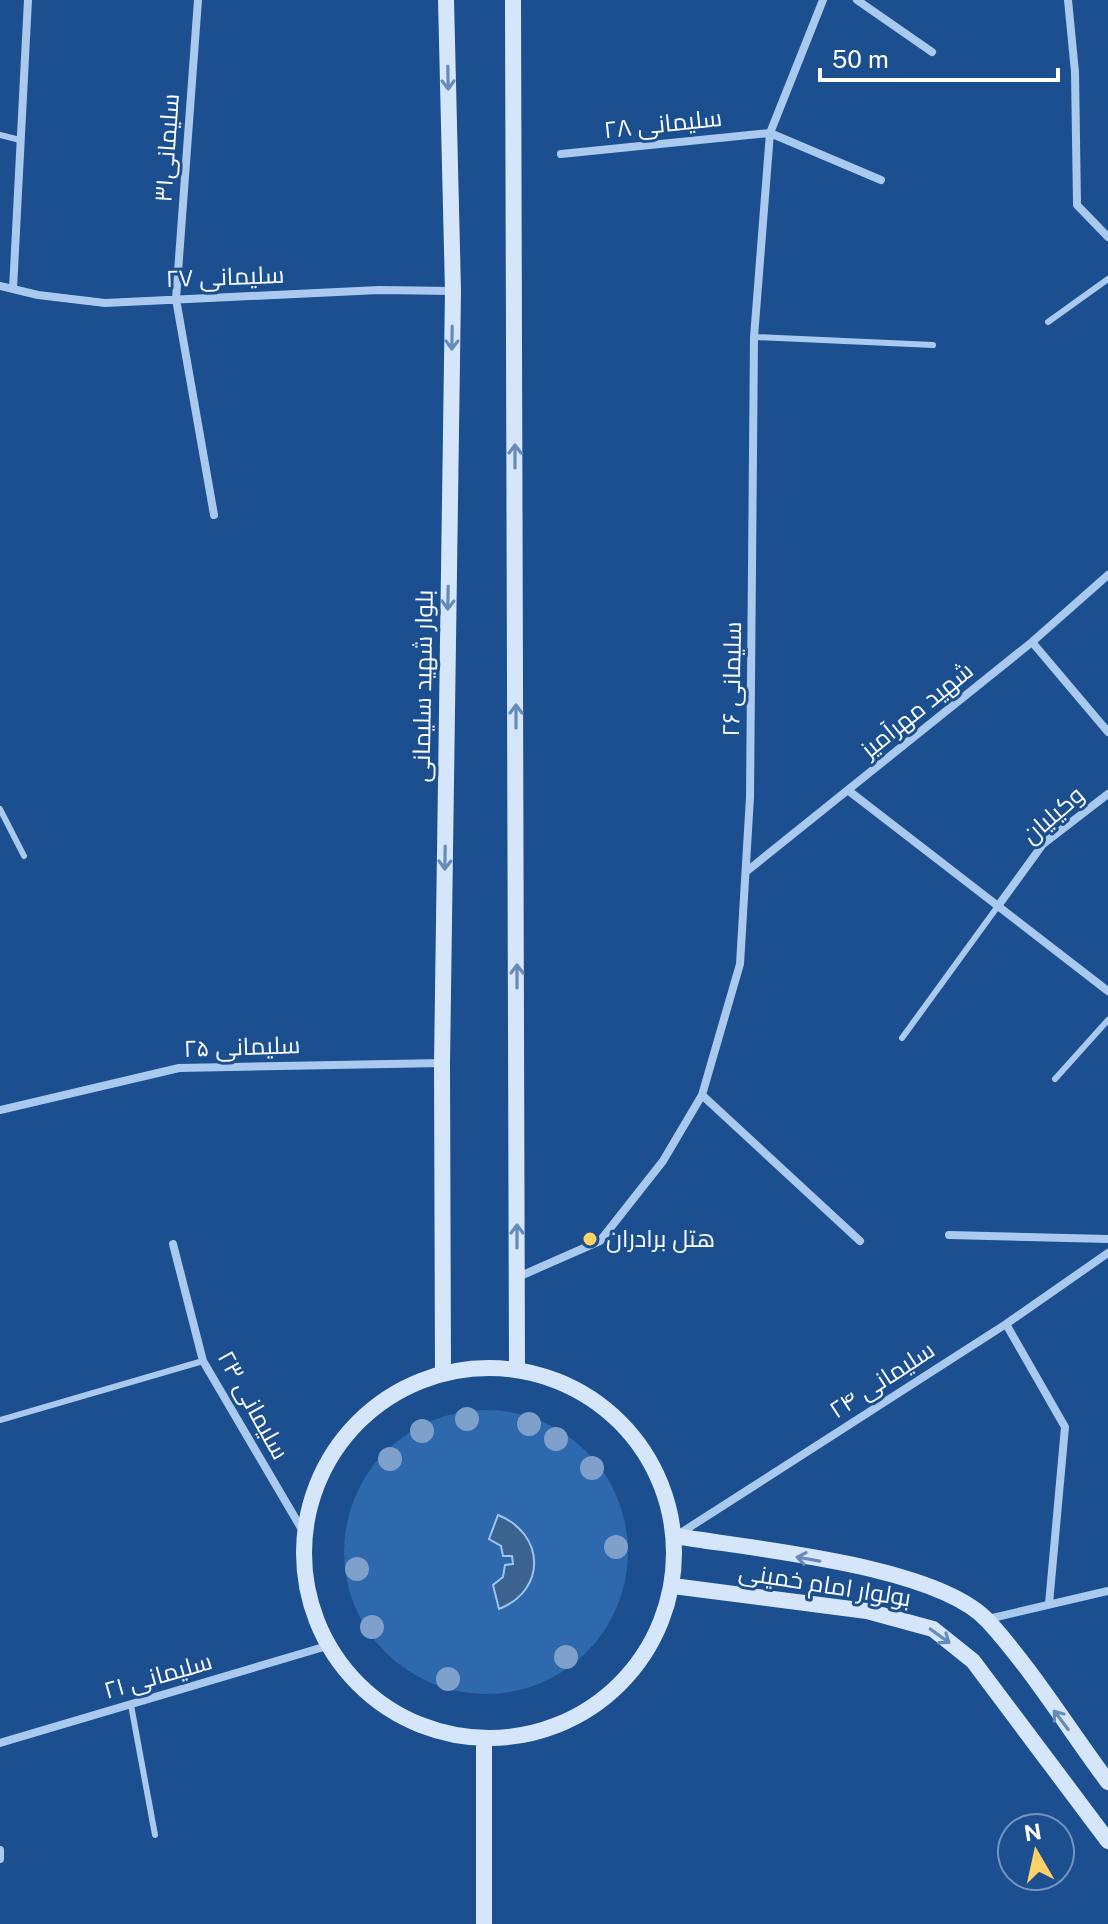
<svg xmlns="http://www.w3.org/2000/svg" width="1108" height="1924" font-family="'Public Sans',Cairo,sans-serif">
<rect width="100%" height="100%" fill="#1b4f8f"/>
<!-- green -->
<path fill="#2e69ad" d="M344 1552a142 142 0 1 1 284 0a142 142 0 1 1-284 0Z"/>
<!-- water -->
<path fill="#3c6290" stroke="#9cc4f0" stroke-width="2" d="M498,1515C545,1534 547,1590 499,1609L493,1585L503,1577L505,1565L513,1564L512,1556H503L501,1546L489,1539Z"/>
<g fill="none" stroke-linecap="round" stroke-linejoin="round">
<!-- lane -->
<path stroke="#a9c9ee" stroke-width="6" d="M0,135L20,140
M1048,322L1108,279
M754,337L933,345
M0,809L24,856
M902,1038L998,906
M1055,1079L1108,1020
M0,1420L203,1361
M131,1705L155,1835"/>
<!-- street -->
<path stroke="#a9c9ee" stroke-width="8" d="M198,0L176,299L214,515
M857,0L932,52
M1068,0L1075,72L1077,205L1108,237
M561,154L770,133L881,180
M0,286L38,295L105,303L379,290L453,291
M13,289L28,0
M1032,642L1108,732
M849,791L1108,991
M747,871L1032,642L1108,575
M998,906L1043,844L1108,794
M702,1095L860,1241
M0,1110L179,1068L442,1063
M949,1235L1108,1239
M173,1244L203,1361L304,1533
M518,1277L600,1241L663,1161L702,1095L740,964L750,797L754,337L770,133L823,0
M1006,1324L1065,1427L1049,1604
M679,1534L1006,1324L1108,1253
M988,1619L1108,1591
M0,1743L327,1646
M0,1850V1859"/>
<!-- secondary -->
<path stroke="#d6e6fa" stroke-width="16" d="M513,0L517,1370
M304 1553a185 185 0 1 1 370 0a185 185 0 1 1-370 0Z
M443,1373L442,1063L453,291L446,0
M675,1536C752,1549 937,1565 988,1621C1031,1668 1070,1731 1108,1782
M673,1586L867,1611L933,1629L973,1661L1108,1841
M484,1739V1924"/>
</g>
<!-- trees -->
<g fill="#7ea0ca">
<circle cx="467" cy="1419" r="12"/>
<circle cx="529" cy="1424" r="12"/>
<circle cx="422" cy="1431" r="12"/>
<circle cx="556" cy="1439" r="12"/>
<circle cx="390" cy="1459" r="12"/>
<circle cx="592" cy="1468" r="12"/>
<circle cx="616" cy="1547" r="12"/>
<circle cx="357" cy="1569" r="12"/>
<circle cx="372" cy="1627" r="12"/>
<circle cx="566" cy="1657" r="12"/>
<circle cx="448" cy="1679" r="12"/>
</g>
<!-- one-way arrows -->
<defs><path id="oneway-shaft" d="M-6 0H5M1.5-3L5.5 0L1.5 3" fill="none" stroke-width="1.6" stroke-linecap="round" stroke-linejoin="round" transform="scale(2)"/></defs>
<g stroke="#668bba">
<use href="#oneway-shaft" transform="translate(448 78) rotate(89)"/>
<use href="#oneway-shaft" transform="translate(452 338) rotate(91)"/>
<use href="#oneway-shaft" transform="translate(515 456) rotate(-90)"/>
<use href="#oneway-shaft" transform="translate(448 598) rotate(91)"/>
<use href="#oneway-shaft" transform="translate(516 716) rotate(-90)"/>
<use href="#oneway-shaft" transform="translate(445 858) rotate(91)"/>
<use href="#oneway-shaft" transform="translate(517 976) rotate(-90)"/>
<use href="#oneway-shaft" transform="translate(517 1236) rotate(-90)"/>
<use href="#oneway-shaft" transform="translate(808 1559) rotate(-170)"/>
<use href="#oneway-shaft" transform="translate(940 1636) rotate(36)"/>
<use href="#oneway-shaft" transform="translate(1061 1720) rotate(-127)"/>
</g>
<!-- markers -->
<circle fill="#ffd166" stroke="#1b4f8f" stroke-width="3" cx="590" cy="1239" r="8"/>
<g text-anchor="middle" stroke-width="6" stroke-linejoin="round" paint-order="stroke">
<!-- street labels -->
<g font-size="24" fill="#fff" stroke="#1b4f8f">
<text transform="translate(663 124) rotate(-6)" y="8">سلیمانی ۲۸</text>
<text transform="translate(167 148) rotate(-86)" y="8">سلیمانی۳۱</text>
<text transform="translate(225 277) rotate(-2)" y="8">سلیمانی ۲۷</text>
<text transform="translate(732 679) rotate(-89)" y="8">سلیمانی ۲۶</text>
<text transform="translate(423 686) rotate(-89)" y="8">بلوار شهید سلیمانی</text>
<text transform="translate(917 710) rotate(-39)" y="8">شهید مهرآمیز</text>
<text transform="translate(1053 815) rotate(-41)" y="8">وکیلیان</text>
<text transform="translate(242 1047) rotate(-2)" y="8">سلیمانی ۲۵</text>
<text transform="translate(882 1380) rotate(-33)" y="8">سلیمانی ۲۴</text>
<text transform="translate(253 1405) rotate(61)" y="8">سلیمانی ۲۳</text>
<text transform="translate(825 1585) rotate(9)" y="8">بولوار امام خمینی</text>
<text transform="translate(158 1676) rotate(-16)" y="8">سلیمانی ۲۱</text>
</g>
<!-- poi labels -->
<g font-size="24" fill="#fff" stroke="#1b4f8f" text-anchor="start">
<text x="606" y="1247">هتل برادران</text>
</g>
</g>
<!-- north arrow -->
<g transform="translate(1036 1852) rotate(351)"><circle r="38" fill="#1b4f8f" stroke="#7695bc" stroke-width="2"/>
<path d="M0-6L14 30L0 20L-14 30Z" fill="#ffd166"/>
<text y="-12" font-size="22" font-weight="bold" text-anchor="middle" fill="#ffffff">N</text>
</g>
<!-- scale -->
<path d="M820 68v12h238v-12" fill="none" stroke="#ffffff" stroke-width="4"/>
<text x="832" y="68" font-size="24" fill="#ffffff" stroke="#1b4f8f" stroke-width="6" paint-order="stroke">50 m</text>
</svg>
